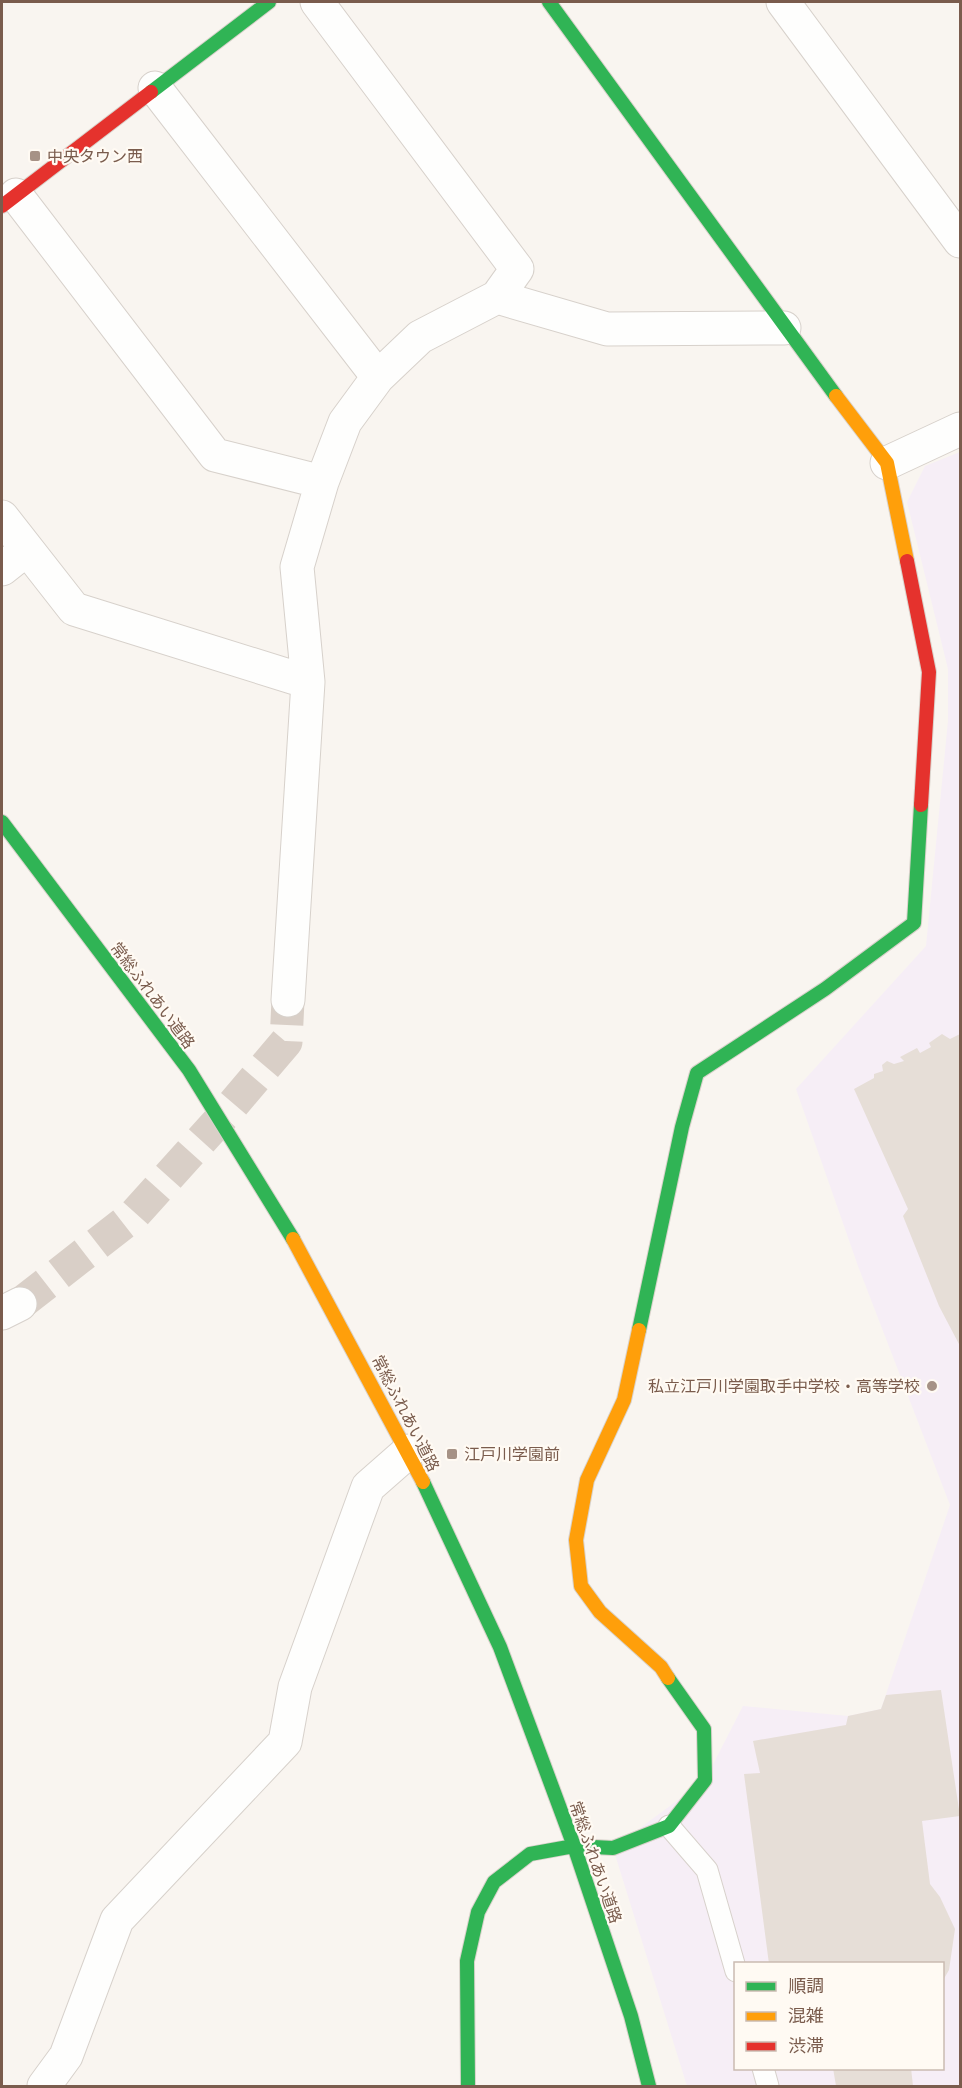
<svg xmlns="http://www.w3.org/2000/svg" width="962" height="2088" font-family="Inter,'Noto Sans JP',sans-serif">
<rect width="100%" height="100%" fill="#f9f5f0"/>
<!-- education -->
<path fill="#f6eef6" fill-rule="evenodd" d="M960,452V2086H687L613,1848L705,1780L743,1706L848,1716L881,1709L950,1505L858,1266L796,1089L926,946L948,721V669L907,502L925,466ZM736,1964H942V2068H736Z"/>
<!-- building -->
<path fill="#e6ded7" d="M942,1034L950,1039L960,1034V1346L939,1306L903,1216L908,1209L854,1089L874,1078V1074L883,1071L882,1065L887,1061L894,1064L904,1061L900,1057L917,1048L920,1053L931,1047L929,1043Z
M941,1690L960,1816L922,1821L930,1884L940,1897L955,1929L949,1970L942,1982V1964H769L744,1774L760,1773L753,1741L846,1725L848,1716L881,1709L886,1695Z
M833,2068H911L913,2086H836Z"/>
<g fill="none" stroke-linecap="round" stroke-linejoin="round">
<!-- street-tunnel -->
<path stroke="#d9cfc7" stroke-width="33" stroke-dasharray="33 16" stroke-linecap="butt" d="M20,1304L133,1216L224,1115L286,1042L288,1000"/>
<defs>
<path id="lane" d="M669,1826L707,1870L736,1971
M763,2068L768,2086"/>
<path id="street" d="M317,2L517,269L497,297
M783,2L960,241
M155,88L378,377
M16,195L215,455L322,482
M887,463L960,429
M2,517L74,609L308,682L297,567L322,482L345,422L378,377L420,337L497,297L607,329L784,328
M2,569L26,550
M288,1000L308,682
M2,1313L20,1304
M44,2086L66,2056L117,1920L285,1742L295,1687L368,1487L409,1451"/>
<path id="fast" d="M549,2L836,396
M151,92L269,2
M2,822L189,1070L293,1239
M639,1330L682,1127L697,1073L825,989L914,923L921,805
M423,1482L500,1647L574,1846L631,2016L649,2086
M468,2086L467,1961L478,1912L494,1882L530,1854L574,1846L613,1848L669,1826L705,1780L704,1729L668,1678"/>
<path id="slow" d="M836,396L887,463L907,561
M293,1239L423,1482
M639,1330L624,1400L587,1480L576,1540L581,1586L600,1612L661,1667L668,1678"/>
<path id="jam" d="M2,206L151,92
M907,561L929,672L921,805"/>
</defs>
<!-- lane casing -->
<use href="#lane" stroke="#d7d1cb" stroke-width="23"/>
<!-- street casing -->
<use href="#street" stroke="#d7d1cb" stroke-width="35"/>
<!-- fast casing -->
<use href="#fast" stroke="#d9d2cb" stroke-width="16"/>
<!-- slow casing -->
<use href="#slow" stroke="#d9d2cb" stroke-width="16"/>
<!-- jam casing -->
<use href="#jam" stroke="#d9d2cb" stroke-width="16"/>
<!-- lane -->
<use href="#lane" stroke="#fefefd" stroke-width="21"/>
<!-- street -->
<use href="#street" stroke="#fefefd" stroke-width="33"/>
<!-- fast -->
<use href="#fast" stroke="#30b455" stroke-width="14"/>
<!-- slow -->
<use href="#slow" stroke="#ff9f0a" stroke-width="14"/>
<!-- jam -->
<use href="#jam" stroke="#e5322d" stroke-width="14"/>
</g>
<!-- markers -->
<g fill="#a69286" stroke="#fffaf3" stroke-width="2">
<rect x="29" y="150" width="12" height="12" rx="3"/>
<circle cx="932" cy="1386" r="6"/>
<rect x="446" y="1448" width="12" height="12" rx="3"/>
</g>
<g text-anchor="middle" stroke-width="4.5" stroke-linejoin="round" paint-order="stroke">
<!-- poi labels -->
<g font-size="16" fill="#7a5c4d" stroke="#fffaf3" text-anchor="start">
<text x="47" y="162">中央タウン西</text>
<text x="920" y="1392" text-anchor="end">私立江戸川学園取手中学校・高等学校</text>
<text x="464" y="1460">江戸川学園前</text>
</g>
<!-- street labels -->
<g font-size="16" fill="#7a5c4d" stroke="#fffaf3">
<text transform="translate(153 995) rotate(53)" y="6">常総ふれあい道路</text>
<text transform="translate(406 1413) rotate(63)" y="6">常総ふれあい道路</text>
<text transform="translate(596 1862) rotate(71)" y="6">常総ふれあい道路</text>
</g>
</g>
<!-- border -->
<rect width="962" height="2088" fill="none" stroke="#7a5c4d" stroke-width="6"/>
<!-- legend -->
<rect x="734" y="1962" width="210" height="108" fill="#fffaf3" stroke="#cabbb1" stroke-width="1.5"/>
<rect x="746" y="1982" width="30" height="9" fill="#30b455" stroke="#cabbb1" stroke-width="1.5"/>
<text x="788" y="1992" font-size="18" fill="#7a5c4d">順調</text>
<rect x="746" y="2012" width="30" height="9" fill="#ff9f0a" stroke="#cabbb1" stroke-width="1.5"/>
<text x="788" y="2022" font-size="18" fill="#7a5c4d">混雑</text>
<rect x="746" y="2042" width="30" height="9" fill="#e5322d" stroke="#cabbb1" stroke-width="1.5"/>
<text x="788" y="2052" font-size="18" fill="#7a5c4d">渋滞</text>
</svg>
